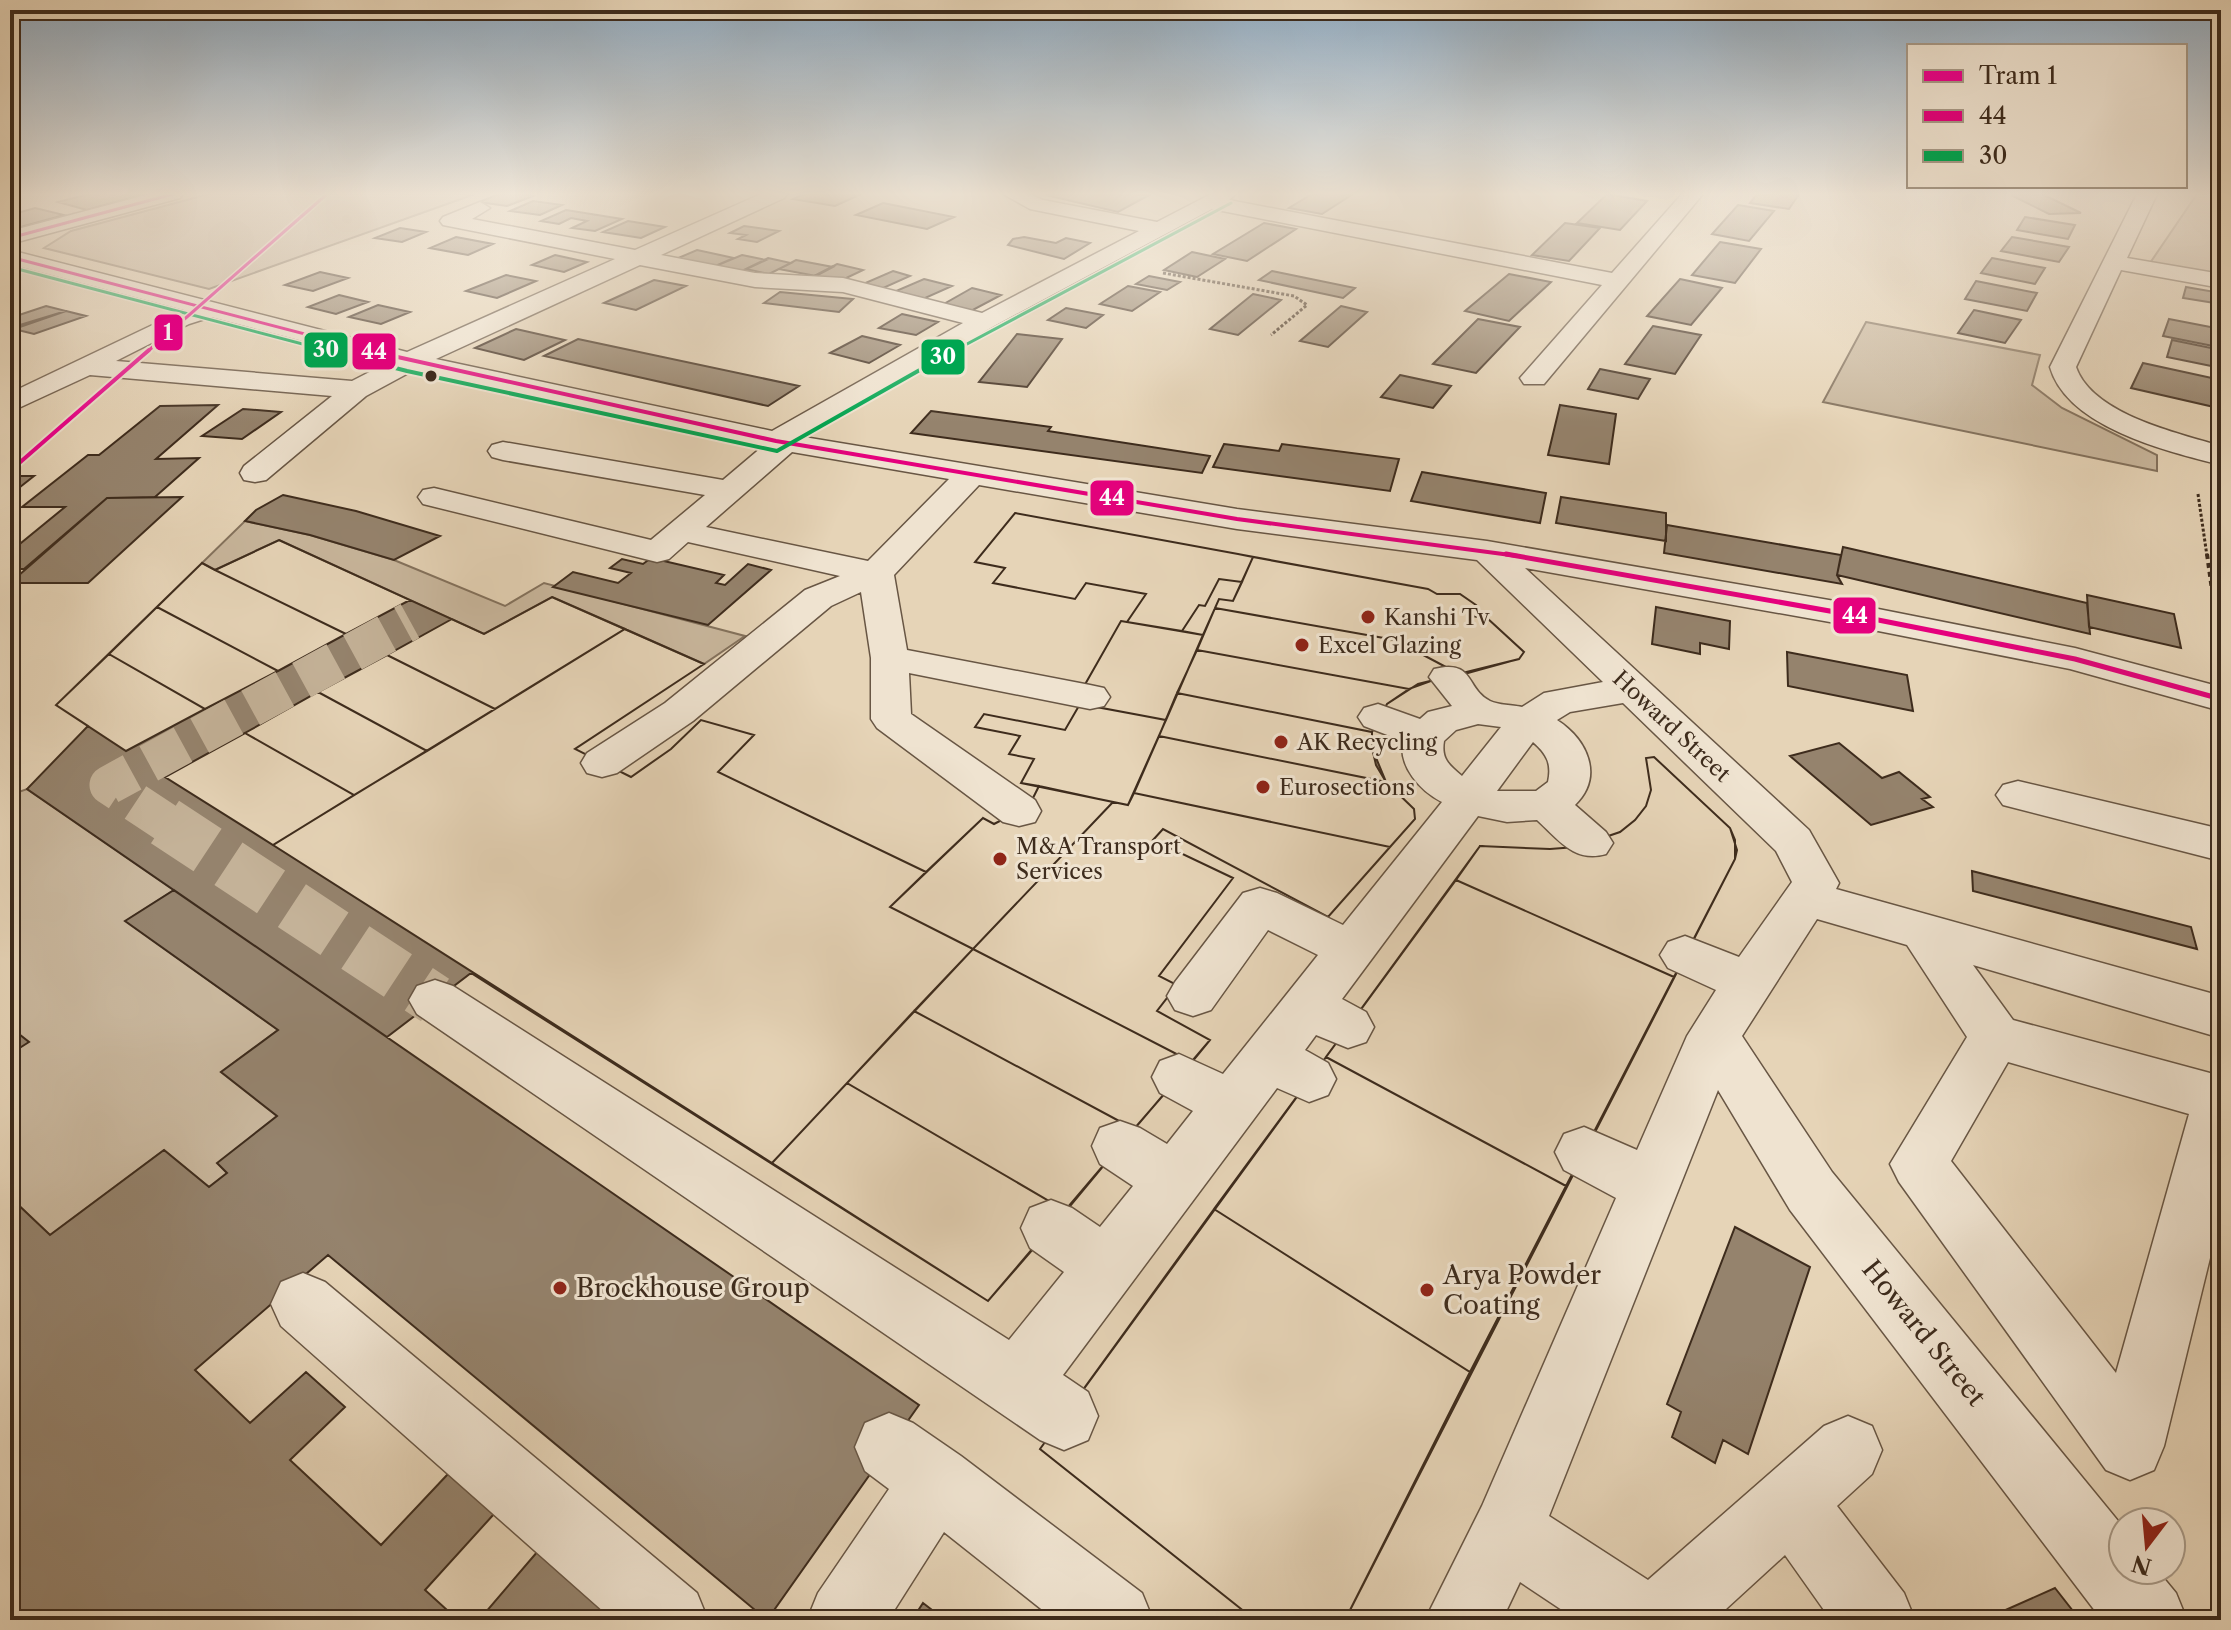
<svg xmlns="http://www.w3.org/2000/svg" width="2231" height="1630" font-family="'Libre Caslon Text',serif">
<rect width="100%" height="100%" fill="#e6d4b7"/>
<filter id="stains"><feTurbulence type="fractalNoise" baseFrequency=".0025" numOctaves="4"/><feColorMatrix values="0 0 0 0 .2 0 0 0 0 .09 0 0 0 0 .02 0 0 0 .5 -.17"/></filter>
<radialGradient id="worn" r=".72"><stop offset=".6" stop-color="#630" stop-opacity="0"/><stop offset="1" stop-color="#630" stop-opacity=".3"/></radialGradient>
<!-- green -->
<path fill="#c9b79d" stroke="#84725d" stroke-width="2" d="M209,194H475L209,289L44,248L71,231Z
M2197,194H2221V276L2150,263Z
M1866,322L2040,355L2032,385L2062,408L2157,455V471L1823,402Z
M245,521L310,535L394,560L505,606L544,583L745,636L704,664L552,597L484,634L279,540L215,570L202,563Z
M27,789L174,890L126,921L278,1030L221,1072L277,1116L218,1163L227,1173L209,1187L164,1150L50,1235L10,1197V1054L28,1042L10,1027V795Z"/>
<!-- building -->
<path fill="#95836d" stroke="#3e2c1d" stroke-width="2" fill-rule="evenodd" d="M89,194H144L87,210L58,202Z
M499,194H523L533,196L507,206L479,202Z
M804,194H851L859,195L835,206L793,199Z
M1050,194H1151L1118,212L1046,195Z
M1312,194H1353L1322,214L1289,208Z
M1607,194L1647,201L1620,230L1577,223Z
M1757,194H1799L1789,209L1750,203Z
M2042,194L2081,213L2049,214L2011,195Z
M533,201L562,205L540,215L510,211Z
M883,203L954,217L927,229L856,215Z
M1738,205L1774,211L1749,241L1712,234Z
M35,208L64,215L10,230V215Z
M566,210L622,219L595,231L572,228L587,221L571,218L559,224L541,221Z
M2025,217L2075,225L2068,239L2017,230Z
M628,221L665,227L641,238L603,232Z
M1264,223L1296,229L1247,261L1213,254Z
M1565,223L1600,228L1569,261L1532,255Z
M744,226L779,231L757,242L738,239L746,235L730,233Z
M400,228L426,232L402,242L375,238Z
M456,237L493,244L468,255L430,248Z
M1024,237L1056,243L1066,238L1090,243L1064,259L1008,245L1013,239Z
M2012,237L2069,247L2059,262L2001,251Z
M1720,242L1761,249L1735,283L1692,275Z
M697,250L734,258L713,267L676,259Z
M1192,252L1225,259L1197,277L1164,270Z
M555,255L587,262L564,272L532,265Z
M742,255L766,260L738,273L713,267Z
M768,258L791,263L769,274L746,269Z
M1992,258L2045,268L2035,284L1981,273Z
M796,260L833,267L816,276L779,269Z
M837,264L863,270L838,282L812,277Z
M893,271L910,276L881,289L863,284Z
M1272,271L1355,288L1343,298L1259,280Z
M320,272L348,278L313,291L285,285Z
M1509,274L1551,282L1509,321L1465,311Z
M506,275L536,281L497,298L466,291Z
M1149,276L1180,282L1167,290L1136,284Z
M924,279L952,286L923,299L896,291Z
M1680,279L1722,288L1691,325L1647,316Z
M654,280L686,286L636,310L604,303Z
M1976,281L2037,293L2027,311L1965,299Z
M1128,286L1160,292L1132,311L1100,304Z
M2186,287L2221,293V304L2183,298Z
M972,288L1001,295L971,311L942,305Z
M780,292L853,299L839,312L764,303Z
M1253,294L1281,300L1238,335L1210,329Z
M339,295L368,302L336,314L308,307Z
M378,305L410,312L381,324L349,317Z
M46,306L66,311L10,328V318Z
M1341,306L1367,312L1328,347L1300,341Z
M1066,308L1103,315L1086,328L1048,320Z
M1974,310L2021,320L2005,343L1958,333Z
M66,311L86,316L34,334L14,329Z
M902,314L938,322L916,335L879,328Z
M1478,319L1520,327L1476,373L1433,364Z
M2169,319L2221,329L2218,347L2163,336Z
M1653,326L1701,335L1675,374L1625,364Z
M516,329L565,340L524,360L475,348Z
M1017,334L1062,339L1027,387L979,382Z
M862,336L900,345L869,363L830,353Z
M578,339L799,386L768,406L544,356Z
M2172,340L2221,350V368L2167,357Z
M2143,363L2221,380L2214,407L2131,388Z
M1600,369L1650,379L1638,399L1588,389Z
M1400,375L1451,386L1433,408L1381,397Z
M218,405L156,459L199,458L155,497L107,498L24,569H10V552L65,507H22L88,455H99L160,406Z
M1560,405L1616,414L1609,464L1548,455Z
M243,409L281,412L242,439L202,436Z
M931,411L1051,427L1048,431L1210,456L1202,473L911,433Z
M1224,444L1279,451L1282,444L1399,459L1390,491L1213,467Z
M1422,472L1546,493L1540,523L1411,501Z
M10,476H34L10,495Z
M283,495L356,511L440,536L394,560L310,535L245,521L256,510Z
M182,497L88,583H10L107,498Z
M1561,497L1666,513V541L1556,523Z
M1015,513L1428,589L1437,594H1460L1476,605L1470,616L1487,618L1524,652L1519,659L1418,684L1387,704L1372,732V748L1386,782L1414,809L1415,819L1328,917L1163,829L1153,840L1233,878L1159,976L1177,985L1157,1011L1210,1040L988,1301L471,973L387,1037L27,789L88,726L56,705L202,563L215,570L279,540L484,634L552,597L704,664L575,749L631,777L671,749L701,720L754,735L718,772L926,872L983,818L994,824L1029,806L1039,786L1021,783L1034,759L1009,754L1020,736L975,727L984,714L1065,730L1080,704L1083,688L1121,621L1127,622L1146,594L1086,583L1075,599L993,583L1005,568L975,562ZM1219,579L1242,582L1233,601L1219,599L1203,635L1182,631L1199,605L1205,606Z
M1015,513L1238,554L1253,557L1242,582L1219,579L1205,606L1199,605L1182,631L1127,622L1146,594L1086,583L1075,599L993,583L1005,568L975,562Z
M1667,525L1841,555L1837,575L1842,584L1664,553Z
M279,540L410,600L346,634L215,570Z
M1843,547L2087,603L2090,634L1837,575Z
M1253,557L1428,589L1437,594H1460L1476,605L1470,616L1487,618L1524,652L1519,659L1461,675L1395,640L1215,608L1219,599L1233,601Z
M651,558L724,575L716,583L725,585L748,564L771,570L708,625L553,587L573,572L618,583L631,573L610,568L622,559L643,564Z
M202,563L215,570L346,634L278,671L157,607Z
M2087,595L2174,614L2181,648L2089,627Z
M552,597L625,629L495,709L387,655L452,619L484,634Z
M157,607L278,671L205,709L109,654Z
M1656,607L1730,621L1729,649L1700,643V654L1652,644Z
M1215,608L1395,640L1461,675L1439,678L1409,689L1197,650Z
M1121,621L1203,635L1166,720L1086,705L1083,688Z
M625,629L704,664L575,749L631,777L671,749L701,720L754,735L718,772L926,872L890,907L973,949L772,1163L273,845Z
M1197,650L1409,689L1387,704L1372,732L1177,693Z
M1787,652L1907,675L1913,711L1788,686Z
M109,654L205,709L126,751L56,705Z
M387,655L495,709L427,751L318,692Z
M318,692L427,751L354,795L245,733Z
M1177,693L1372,732V748L1376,765L1386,782L1159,736Z
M1080,704L1166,720L1128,805L1021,783L1034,759L1009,754L1020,736L975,727L984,714L1065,730Z
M245,733L354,795L273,845L165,777Z
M1159,736L1386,782L1414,809L1415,819L1390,847L1134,793Z
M1839,743L1882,778L1899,772L1930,797L1922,799L1933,807L1871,825L1790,756Z
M1654,757L1730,828L1735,840V859L1345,1620H1255L1040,1449L1480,846L1550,849L1576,847L1620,832L1635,820L1646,806L1651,790L1646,758Z
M1654,757L1730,828L1737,850L1735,859L1674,977L1456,880L1480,846L1550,849L1576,847L1620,832L1635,820L1646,806L1651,790L1646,758Z
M1039,786L1113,802L973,949L890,907L983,818L994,824L1029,806Z
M1134,793L1390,847L1328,917L1163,829L1153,840L1233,878L1159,976L1177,985L1157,1011L1210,1040L1192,1062L973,949L1113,802L1128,805Z
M1972,871L2191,927L2197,949L1973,891Z
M1456,880L1674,977L1566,1186L1326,1057Z
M174,890L919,1405L767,1620L328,1255L195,1370L250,1423L306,1372L345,1407L290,1460L381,1545L448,1474L494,1514L425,1590L458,1620H10V1197L50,1235L164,1150L209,1187L227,1173L217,1163L277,1116L221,1072L278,1030L125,921Z
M973,949L1192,1062L1134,1129L914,1011Z
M914,1011L1134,1129L1066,1211L847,1083Z
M10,1027L29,1042L10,1054Z
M1326,1057L1566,1186L1470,1372L1214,1209Z
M847,1083L1066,1211L988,1301L772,1163Z
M1214,1209L1470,1372L1345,1620H1255L1040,1449Z
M1735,1227L1810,1267L1748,1454L1723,1440L1715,1463L1672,1437L1681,1412L1667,1404Z
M538,1551L617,1620H479Z
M2055,1588L2080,1620H1983Z
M923,1603L945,1620H912Z"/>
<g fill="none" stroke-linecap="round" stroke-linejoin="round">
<!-- minor-tunnel-far1 -->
<path stroke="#c4b298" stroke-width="39" stroke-dasharray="39 19" stroke-linecap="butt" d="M168,824L109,785L410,621"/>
<!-- minor-tunnel -->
<path stroke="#c4b298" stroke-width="51" stroke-dasharray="51 25" stroke-linecap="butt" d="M165,822L435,1000"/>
<defs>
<path id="minor" d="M150,194H183L180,198L10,244V231Z
M761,194H787L784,198L661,255L755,273L843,278L982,313L1139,231L1030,209L1003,194H1029L1043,200L1157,222L1211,194H1236L1229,200L1612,273L1682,194H1703L1544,384H1524L1520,378L1602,285L1212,209L994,326L804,437L1237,509L1487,541L1858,605L2075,648L2221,687V711L2070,669L1858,627L1525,568L1809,830L1839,883L1836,889L2221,996V1038L1973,965L2013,1020L2221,1076V1213L2164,1446L2154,1470L2130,1480L2106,1470L1899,1182L1890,1164L1967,1037L1907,945L1817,919L1742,1036L1832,1172L2123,1527V1570H2157L2176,1593L2187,1620H2102L1790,1210L1718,1090L1549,1516L1648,1580L1824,1426L1848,1416L1872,1426L1882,1450L1872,1474L1837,1506L1904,1593L1915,1620H1831L1785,1555L1714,1620H1577L1520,1582L1502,1620H1425L1482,1506L1616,1198L1564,1170L1555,1152L1564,1134L1584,1127L1637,1150L1687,1036L1716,990L1668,968L1660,955L1668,942L1685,936L1739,957L1792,882L1776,851L1623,703L1570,712L1557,720C1588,740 1604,777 1575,805L1606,832L1613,843L1606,854C1574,863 1559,840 1537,820L1507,822L1478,816L1342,999L1366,1012L1374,1027L1366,1042L1348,1048L1316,1035L1305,1050L1328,1063L1336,1079L1328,1095L1309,1102L1277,1088L1063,1375L1088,1392L1098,1416L1088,1440L1064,1450L1040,1440L417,1014L409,1000L417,986L435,980L453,986L1009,1340L1064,1272L1030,1248L1021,1228L1030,1208L1051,1200L1072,1208L1100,1227L1133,1186L1100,1164L1092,1146L1100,1128L1120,1121L1140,1128L1167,1144L1193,1111L1160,1093L1152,1077L1160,1061L1179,1054L1223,1074L1318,955L1268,930L1211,1010L1193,1016L1175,1010L1167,996L1175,982L1243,893L1260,888L1277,893L1343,925L1442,802C1420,791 1398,766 1403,741L1364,726L1358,717L1364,708L1378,704L1420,719L1428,712L1452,706L1429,677L1434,669C1475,659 1465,688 1490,701C1498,705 1513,705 1522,707L1544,693L1603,682L1477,560L1237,529L979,485L894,575L907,650L1090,685L1104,688L1110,697L1104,706L1090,709L909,673L911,714L1035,800L1041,811L1035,822L1019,826L1003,822L877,728L871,719V658L861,592L831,606L693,721L617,773L602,777L587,773L581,763L587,753L665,703L805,590L840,576L688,542L669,559L657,562L423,504L418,497L423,490L434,488L651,540L705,495L503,460L492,457L488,451L492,445L503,442L723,480L762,447L414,370L366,396L266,480L255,482L244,480L240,473L244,466L332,396L90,375L10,412V393L184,310L10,264V250L407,352L615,259L443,225L440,221L443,217L480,202L490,208L472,219L635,250ZM640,265L755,287L843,292L963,323L772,431L436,359ZM211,317L387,363L352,381L116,361L189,324ZM792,452L949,479L868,561L706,527ZM1478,724L1501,727L1462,776C1449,765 1441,759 1444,741L1456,730ZM1533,742C1547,754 1552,764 1548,782L1536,791H1497ZM2008,1062L2189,1114L2116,1373L1951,1161Z
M2137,194H2157L2127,258L2221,274V288L2121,270L2076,367C2092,414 2177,433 2221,446V465C2166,451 2067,427 2050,367Z
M2018,781L2221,829V861L2003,805L1996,795L2003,785Z
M303,1273L325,1282L697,1593L708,1620H613L281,1326L271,1304L281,1282Z
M889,1413L913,1423L961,1456L1142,1593L1153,1620H1055L944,1532L888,1620H807L818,1593L889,1489L865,1471L855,1447L865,1423Z"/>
</defs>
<!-- minor casing -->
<use href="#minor" stroke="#685644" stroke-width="3"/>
<!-- path-far1 -->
<path stroke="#3e2c1d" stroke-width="3" stroke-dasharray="3 2" stroke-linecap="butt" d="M1163,273L1294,296L1307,305L1271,335
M2198,494L2207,556"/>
<!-- path -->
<path stroke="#3e2c1d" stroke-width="4" stroke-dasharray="5 4" stroke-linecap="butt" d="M2207,554L2221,655"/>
<!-- minor -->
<use href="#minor" fill="#efe3d0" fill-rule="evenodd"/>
<defs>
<path id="bus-1-far2" d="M10,238L173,194
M10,257L374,352"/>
<path id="bus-1-far1" d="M366,350L776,441L1237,519L1518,556"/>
<path id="bus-1" d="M1506,554L1858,616L2075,659L2221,699"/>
<path id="bus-2-far1" d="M10,267L333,352
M952,352L1231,203"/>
<path id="bus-2" d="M325,350L407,371L777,451L955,350"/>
</defs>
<!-- bus-1-far2 casing -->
<use href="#bus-1-far2" stroke="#efe3d0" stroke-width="6"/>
<!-- bus-1-far1 casing -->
<use href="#bus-1-far1" stroke="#efe3d0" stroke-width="8"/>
<!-- bus-1 casing -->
<use href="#bus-1" stroke="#efe3d0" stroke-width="10"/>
<!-- bus-2-far1 casing -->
<use href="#bus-2-far1" stroke="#efe3d0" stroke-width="6"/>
<!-- bus-2 casing -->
<use href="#bus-2" stroke="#efe3d0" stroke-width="8"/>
<!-- bus-1-far2 -->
<use href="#bus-1-far2" stroke="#e5007d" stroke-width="3"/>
<!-- bus-1-far1 -->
<use href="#bus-1-far1" stroke="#e5007d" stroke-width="4"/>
<!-- bus-1 -->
<use href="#bus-1" stroke="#e5007d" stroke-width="5"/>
<!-- bus-2-far1 -->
<use href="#bus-2-far1" stroke="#00a651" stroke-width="3"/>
<!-- bus-2 -->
<use href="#bus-2" stroke="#00a651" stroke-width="4"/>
<defs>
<path id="tram-1-far1" d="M147,352L327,194"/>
<path id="tram-1" d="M10,471L149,350"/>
</defs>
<!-- tram-1-far1 casing -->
<use href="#tram-1-far1" stroke="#efe3d0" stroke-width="6"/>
<!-- tram-1 casing -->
<use href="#tram-1" stroke="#efe3d0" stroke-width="8"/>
<!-- tram-1-far1 -->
<use href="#tram-1-far1" stroke="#ec008c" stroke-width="3"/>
<!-- tram-1 -->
<use href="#tram-1" stroke="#ec008c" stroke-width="4"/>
</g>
<!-- sky -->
<linearGradient id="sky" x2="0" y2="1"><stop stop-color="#90aac0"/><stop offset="0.46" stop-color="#f4ecdf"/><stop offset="1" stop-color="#f4ecdf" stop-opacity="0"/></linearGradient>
<rect width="2231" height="422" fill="url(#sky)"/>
<!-- markers -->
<circle fill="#3e2c1d" stroke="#efe3d0" stroke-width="3" cx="431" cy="376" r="7"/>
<g fill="#8f2418" stroke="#efe3d0" stroke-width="3">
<circle cx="1368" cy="617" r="8"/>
<circle cx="1302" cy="645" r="8"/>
<circle cx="1281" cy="742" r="8"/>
<circle cx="1263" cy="787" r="8"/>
<circle cx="1000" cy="859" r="8"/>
<circle cx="560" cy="1288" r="8"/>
<circle cx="1427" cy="1290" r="8"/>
</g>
<g text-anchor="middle" stroke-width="6" stroke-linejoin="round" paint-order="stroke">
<!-- poi labels -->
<g font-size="22" fill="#3e2c1d" stroke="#efe3d0" text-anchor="start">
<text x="1384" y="625">Kanshi Tv</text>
<text x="1318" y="653">Excel Glazing</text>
<text x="1297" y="750">AK Recycling</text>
<text x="1279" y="795">Eurosections</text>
<text x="1016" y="854">M&amp;A Transport<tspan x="1016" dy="25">Services</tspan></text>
</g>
<!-- street labels -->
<g font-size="22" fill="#3e2c1d" stroke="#efe3d0">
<text transform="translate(1672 726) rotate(43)" y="8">Howard Street</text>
</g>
<!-- near-poi labels -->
<g font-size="26" fill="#3e2c1d" stroke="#efe3d0" text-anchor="start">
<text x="1443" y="1284">Arya Powder<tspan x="1443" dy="30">Coating</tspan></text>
<text x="576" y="1297">Brockhouse Group</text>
</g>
<!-- near-street labels -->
<g font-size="26" fill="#3e2c1d" stroke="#efe3d0">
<text transform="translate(1924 1333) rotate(51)" y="9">Howard Street</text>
</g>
</g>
<g stroke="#efe3d0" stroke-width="3">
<rect x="153" y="313" width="31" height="39" rx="8" fill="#ec008c"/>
<rect x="303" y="331" width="46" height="38" rx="8" fill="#00a651"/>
<rect x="351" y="332" width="46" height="39" rx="8" fill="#e5007d"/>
<rect x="920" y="338" width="46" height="38" rx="8" fill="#00a651"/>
<rect x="1089" y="479" width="46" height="38" rx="8" fill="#e5007d"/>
<rect x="1832" y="596" width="45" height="39" rx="8" fill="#e5007d"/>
</g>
<g font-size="22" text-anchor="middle" font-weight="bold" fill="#fff">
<text x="168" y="340">1</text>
<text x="326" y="357">30</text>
<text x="374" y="359">44</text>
<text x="943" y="364">30</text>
<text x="1112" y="505">44</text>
<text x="1855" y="623">44</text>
</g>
<!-- margin -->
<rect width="2231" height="1630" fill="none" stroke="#e6d4b7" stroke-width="40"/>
<rect x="12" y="12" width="2207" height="1606" fill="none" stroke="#3e2c1d" stroke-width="4"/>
<rect x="20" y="20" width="2191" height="1590" fill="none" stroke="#3e2c1d" stroke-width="2"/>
<!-- legend -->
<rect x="1907" y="44" width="280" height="144" fill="#efe3d0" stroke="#a89a88" stroke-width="2"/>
<rect x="1923" y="70" width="40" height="12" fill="#ec008c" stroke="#a89a88" stroke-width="2"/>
<text x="1979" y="84" font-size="24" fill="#3e2c1d">Tram 1</text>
<rect x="1923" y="110" width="40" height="12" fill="#e5007d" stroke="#a89a88" stroke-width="2"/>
<text x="1979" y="124" font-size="24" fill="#3e2c1d">44</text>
<rect x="1923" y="150" width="40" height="12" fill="#00a651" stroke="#a89a88" stroke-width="2"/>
<text x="1979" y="164" font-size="24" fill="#3e2c1d">30</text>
<!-- north arrow -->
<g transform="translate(2147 1546) rotate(196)"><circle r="38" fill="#efe3d0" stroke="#a89a88" stroke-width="2"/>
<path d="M0-6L14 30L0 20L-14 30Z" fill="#8f2418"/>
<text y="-12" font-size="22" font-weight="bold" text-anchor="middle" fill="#3e2c1d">N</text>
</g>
<rect width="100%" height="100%" filter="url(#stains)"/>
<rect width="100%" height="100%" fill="url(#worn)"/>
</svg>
